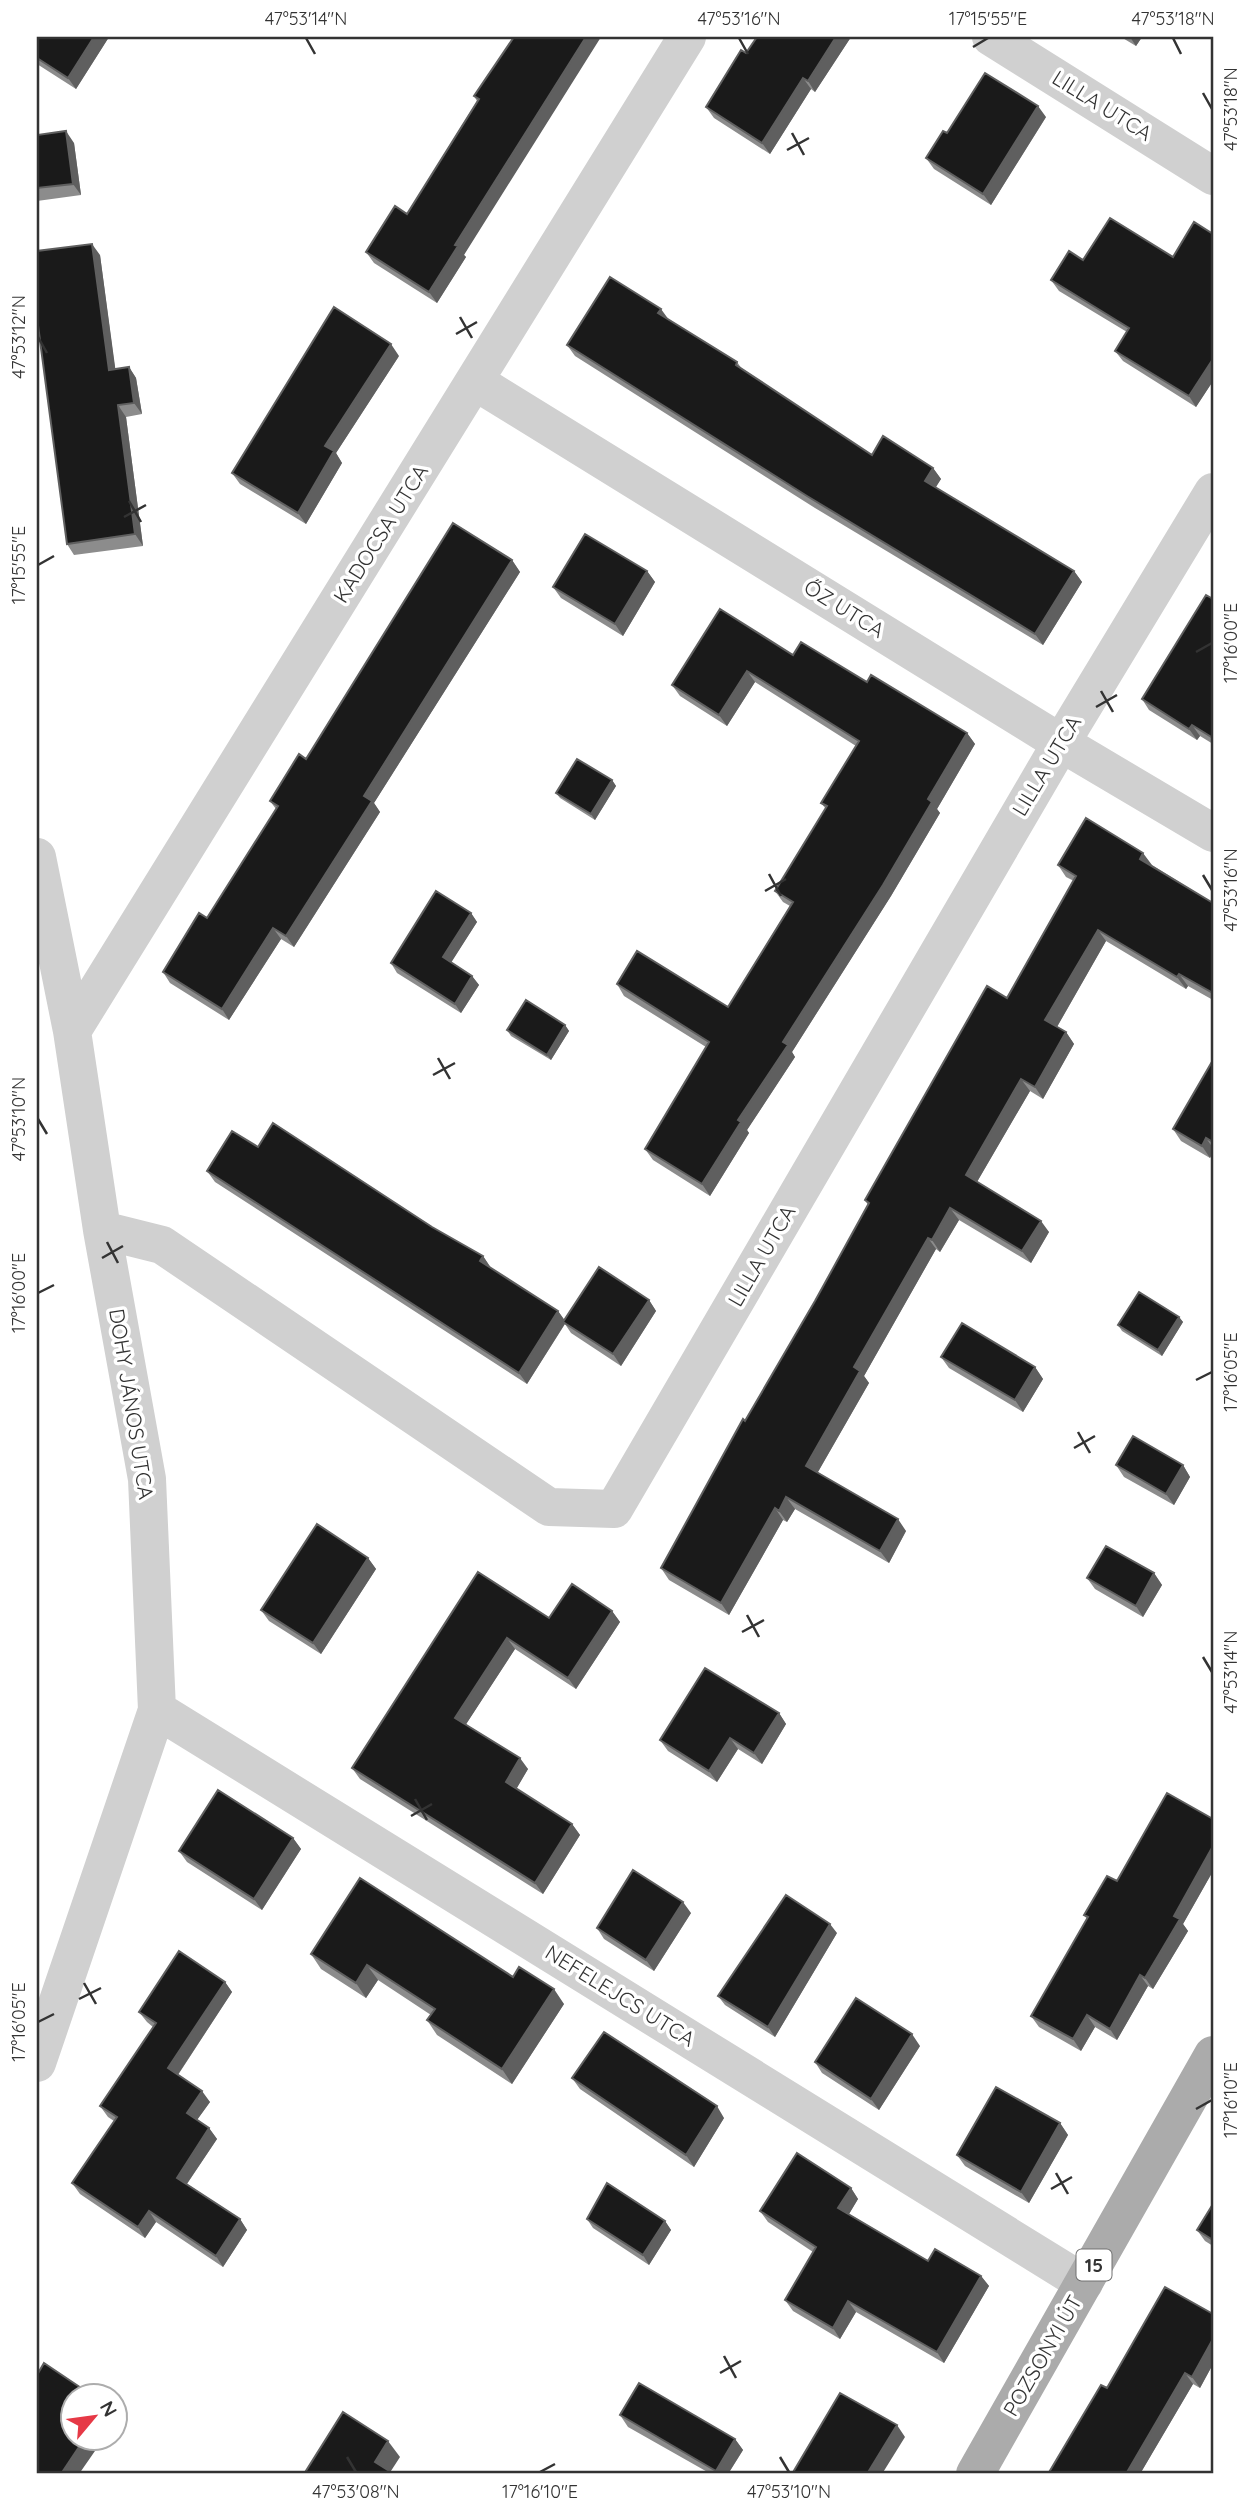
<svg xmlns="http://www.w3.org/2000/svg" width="1250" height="2511" font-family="Quicksand,sans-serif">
<rect width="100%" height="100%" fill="#fff"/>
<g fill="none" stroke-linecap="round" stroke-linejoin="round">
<!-- minor -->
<path stroke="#d0d0d0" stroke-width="38" d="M991,37L1213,176
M476,382L1061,743L1213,833
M37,857L72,1031L102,1230L147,1479L157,1710L37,2063
M72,1031L687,37
M102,1230L162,1245L549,1507L614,1509L1061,743L1213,492
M157,1710L1084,2283"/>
<!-- major -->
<path stroke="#ababab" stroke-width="38" d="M975,2474L1213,2055"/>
</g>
<!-- wall -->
<path fill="#8c8c8c" d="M37,37H109L76,89L37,64Z
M514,37L464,255L466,257L437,303L374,263L366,252L407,214L477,101L474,96Z
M851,37L815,92L811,89L770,154L714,118L706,107L746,53Z
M1121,37H1142L1136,46Z
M1046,117L991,205L934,169L926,158L947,133Z
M37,135L74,143L81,195L37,201Z
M1213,234V381L1196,407L1123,361L1115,351L1127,332L1059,291L1051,280L1083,260L1173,257Z
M100,255L115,369L129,367L136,378L142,414L126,417L143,546L74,555L67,544Z
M668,320L737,362L742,369L872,455L933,468L941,479L935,487L1074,571L1082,582L1043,645L815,508L575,356L567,345Z
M399,356L336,453L342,463L306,524L240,484L232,473Z
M512,560L520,572L374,803L380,812L294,947L281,939L229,1020L170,983L163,972L207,918L276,809L270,801L306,759Z
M647,571L655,582L623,636L561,598L553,587Z
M1213,599V744L1200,736L1197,740L1149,710L1142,699Z
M793,655L867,682L967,733L975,744L937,809L940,813L891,896L792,1052L795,1057L747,1130L749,1133L710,1196L653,1160L645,1149L706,1047L624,996L617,984L728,1007L790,906L783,902L775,891L826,809L821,803L856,746L755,682L727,726L680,696L672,685Z
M612,780L616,786L595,820L560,798L556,793Z
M1058,865H1152L1213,903V1000L1188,986L1186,989L1106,941L1057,1027L1066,1032L1074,1044L1043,1099L1030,1091L977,1182L1049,1232L1031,1263L959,1220L940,1252L936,1249L864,1376L869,1383L818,1472L906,1531L889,1563L795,1509L787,1522L783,1520L729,1615L669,1580L661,1568L815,1301L868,1205L865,1200L1007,998L1074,881L1066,877Z
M471,913L477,922L451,962L472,976L479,985L461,1013L397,973L391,963Z
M565,1025L569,1031L551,1060L511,1036L507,1030Z
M1213,1060V1152L1210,1158L1181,1141L1173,1129Z
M258,1147L432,1227L483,1256L491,1268L558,1311L564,1320L649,1300L656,1311L621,1366L571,1333L565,1324L527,1384L215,1182L207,1171Z
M1179,1317L1183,1322L1162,1356L1122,1331L1118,1325Z
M941,1357L1035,1367L1043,1379L1023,1412L949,1368Z
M1116,1465H1183L1190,1477L1174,1505L1124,1477Z
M368,1558L376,1569L321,1654L269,1621L261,1610Z
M478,1572L549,1618L612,1611L620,1622L576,1689L515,1649L466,1724L528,1769L516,1789L572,1824L580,1835L543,1894L360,1779L352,1768Z
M1154,1573L1162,1585L1143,1617L1095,1589L1087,1578Z
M779,1713L786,1724L762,1764L738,1749L717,1782L668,1751L660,1740Z
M1213,1819V1871L1183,1924L1188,1931L1153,1989L1148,1986L1117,2040L1095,2027L1081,2051L1039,2027L1031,2016L1087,1919L1084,1915L1117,1881Z
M293,1838L301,1849L262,1910L187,1862L179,1851Z
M691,1913L654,1971L604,1939L597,1928Z
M837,1933L775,2037L725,2005L718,1996Z
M311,1954L513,1977L564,2004L512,2084L437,2035L427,2020L431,2015L378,1980L366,1998L321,1969Z
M225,1982L232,1992L178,2075L210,2102L197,2120L209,2128L217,2139L187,2184L240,2219L247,2230L223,2267L156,2222L145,2238L80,2194L72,2183L114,2121L108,2117L100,2106L153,2027L147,2022L139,2012Z
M920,2046L879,2110L822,2073L815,2062Z
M572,2078L724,2118L694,2167L580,2089Z
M1060,2123L1068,2135L1029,2203L965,2166L957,2155Z
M851,2188L858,2199L849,2214L928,2261L981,2276L989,2286L944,2363L856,2312L840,2339L793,2311L785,2300L813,2252L768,2222L760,2211Z
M1213,2204V2246L1205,2241L1197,2230Z
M587,2219L665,2221L671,2230L649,2265L593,2228Z
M1213,2314V2364L1200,2388L1193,2384L1140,2474H1048L1107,2388Z
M620,2415L735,2439L743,2450L728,2474H711L628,2427Z"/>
<!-- shaded-wall -->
<path fill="#5f5f5f" d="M94,37H109L76,89L68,78Z
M586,37H601L464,255L466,257L437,303L429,292L455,245Z
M836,37H851L815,92L808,81Z
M1130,37H1142L1136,46Z
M803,78L811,89L770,154L762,143Z
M1038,106L1046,117L991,205L983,194Z
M66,131L74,143L81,195L73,184Z
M92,244L100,255L117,381L109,370Z
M661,309L669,320L658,313Z
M391,344L399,356L336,453L342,463L306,524L298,513L325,446Z
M1213,359V381L1196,407L1189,396Z
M129,367L136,378L142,414L134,403Z
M118,405L126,417L143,546L135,534Z
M933,468L941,479L933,492L925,481Z
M512,560L520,572L374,803L380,812L294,947L286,936L364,796Z
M647,571L655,582L623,636L615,624Z
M1074,571L1082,582L1043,645L1035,634Z
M747,671L755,682L727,726L719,715Z
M1192,725L1200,736L1197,740L1189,729Z
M967,733L975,744L937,809L940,813L891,896L792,1052L795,1057L747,1130L749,1133L710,1196L702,1184L783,1042Z
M612,780L616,786L595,820L591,814Z
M1143,853L1152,865L1148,871L1140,859Z
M471,913L477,922L449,966L443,957Z
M273,928L281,939L229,1020L222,1009Z
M1098,930L1106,941L1054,1032L1045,1020Z
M1179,974L1188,986L1186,989L1177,977Z
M472,976L479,985L461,1013L455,1004Z
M565,1025L569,1031L551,1060L547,1055Z
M1066,1032L1074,1044L1043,1099L1035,1087Z
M1021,1079L1030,1091L974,1187L966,1175Z
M1206,1138L1213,1148V1152L1210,1158L1202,1146Z
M950,1208L959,1220L940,1252L932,1240Z
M1041,1221L1049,1232L1031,1263L1022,1251Z
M928,1238L936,1249L864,1376L869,1383L815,1477L806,1466L854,1367Z
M483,1256L491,1268L488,1273L480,1261Z
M649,1300L656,1311L621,1366L613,1354Z
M558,1311L566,1322L527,1384L519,1373Z
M1179,1317L1183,1322L1162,1356L1158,1350Z
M1035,1367L1043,1379L1023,1412L1015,1400Z
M1183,1465L1190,1477L1174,1505L1166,1494Z
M786,1497L795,1509L787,1522L779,1511Z
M775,1508L783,1520L729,1615L721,1603Z
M898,1519L906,1531L889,1563L880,1551Z
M368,1558L376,1569L321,1654L313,1643Z
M1154,1573L1162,1585L1143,1617L1136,1606Z
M612,1611L620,1622L576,1689L568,1678Z
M507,1638L515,1649L463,1729L455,1718Z
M779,1713L786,1724L762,1764L754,1753Z
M730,1738L738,1749L717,1782L709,1771Z
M520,1758L528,1769L514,1793L506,1782Z
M572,1824L580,1835L543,1894L535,1883Z
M293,1838L301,1849L262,1910L254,1899Z
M1213,1846V1871L1183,1924L1188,1931L1153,1989L1145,1978L1174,1916Z
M683,1902L691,1913L654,1971L646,1960Z
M830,1924L837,1933L775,2037L768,2027Z
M367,1965L378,1980L366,1998L356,1983Z
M1140,1975L1148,1986L1117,2040L1110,2029Z
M225,1982L232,1992L175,2079L168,2068Z
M554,1989L564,2004L512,2084L502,2069Z
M1087,2015L1095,2027L1081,2051L1073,2039Z
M912,2034L920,2046L879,2110L871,2099Z
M202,2091L210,2102L194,2124L187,2113Z
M717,2106L724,2118L694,2167L686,2155Z
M1060,2123L1068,2135L1029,2203L1021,2192Z
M209,2128L217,2139L184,2188L177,2178Z
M851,2188L858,2199L846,2219L838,2208Z
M149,2211L156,2222L145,2238L138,2227Z
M240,2219L247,2230L223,2267L216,2256Z
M665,2221L671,2230L649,2265L643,2255Z
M981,2276L989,2286L944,2363L937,2352Z
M848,2301L856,2312L840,2339L833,2328Z
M1213,2339V2364L1200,2388L1192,2377Z
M1185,2373L1193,2384L1140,2474H1126Z
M897,2425L905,2437L882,2474H867Z
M85,2438H104L79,2474H61Z
M735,2439L743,2450L728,2474H718L716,2471Z
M388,2441L400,2457L389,2474L375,2462Z"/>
<!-- building -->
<path fill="#1a1a1a" stroke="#5f5f5f" stroke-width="2" d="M37,37H94L68,78L37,58Z
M514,37H586L455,245L458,246L429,292L366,252L395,206L407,214L479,99L474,96Z
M757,37H836L808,81L803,78L762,143L706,107L741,50L746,53Z
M985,73L1038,106L983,194L926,158L943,131L947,133Z
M66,131L73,184L37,188V135Z
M1110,218L1173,257L1194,222L1213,234V359L1189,396L1115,351L1129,328L1051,280L1069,251L1083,260Z
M92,244L109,370L129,367L134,403L118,405L135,534L67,544L37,318V251Z
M610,277L661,309L658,313L737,362L736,365L872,455L883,436L933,468L925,481L1074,571L1035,634L807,496L567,345Z
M334,307L391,344L325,446L334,451L298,513L232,473Z
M453,523L512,560L364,796L372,801L286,936L273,928L222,1009L163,972L199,913L207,918L278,806L270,801L299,754L306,759Z
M585,534L647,571L615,624L553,587Z
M1206,595L1213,599V738L1192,725L1189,729L1142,699Z
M720,609L793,655L801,642L867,682L871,675L967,733L928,799L932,802L883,885L783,1042L788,1045L738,1120L741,1122L702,1184L645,1149L709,1042L617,984L637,951L728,1007L793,902L775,891L827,806L821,803L859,741L747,671L719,715L672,685Z
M577,759L612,780L591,814L556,793Z
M1086,818L1143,853L1140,859L1213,903V993L1179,974L1177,977L1098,930L1045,1020L1066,1032L1035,1087L1021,1079L966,1175L1041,1221L1022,1251L950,1208L932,1240L928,1238L854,1367L860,1371L806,1466L898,1519L880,1551L786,1497L779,1511L775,1508L721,1603L661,1568L743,1419L745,1421L815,1301L869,1203L865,1200L987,986L1007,998L1076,876L1058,865Z
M436,891L471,913L443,957L472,976L455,1004L391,963Z
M526,1000L565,1025L547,1055L507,1030Z
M1213,1060V1142L1206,1138L1202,1146L1173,1129Z
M273,1123L432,1227L483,1256L480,1261L558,1311L519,1373L207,1171L232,1131L258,1147Z
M599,1267L649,1300L613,1354L563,1322Z
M1139,1292L1179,1317L1158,1350L1118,1325Z
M962,1323L1035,1367L1015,1400L941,1357Z
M1133,1436L1183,1465L1166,1494L1116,1465Z
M317,1524L368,1558L313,1643L261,1610Z
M1106,1546L1154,1573L1136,1606L1087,1578Z
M478,1572L549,1618L572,1584L612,1611L568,1678L507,1638L455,1718L520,1758L506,1782L572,1824L535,1883L352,1768Z
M705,1668L779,1713L754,1753L730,1738L709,1771L660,1740Z
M218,1790L293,1838L254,1899L179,1851Z
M1167,1793L1213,1819V1846L1174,1916L1180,1919L1145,1978L1140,1975L1110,2029L1087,2015L1073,2039L1031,2016L1088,1917L1084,1915L1107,1876L1117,1881Z
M633,1870L683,1902L646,1960L597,1928Z
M360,1878L513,1977L519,1967L554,1989L502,2069L427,2020L435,2009L367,1965L356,1983L311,1954Z
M786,1895L830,1924L768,2027L718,1996Z
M179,1951L225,1982L168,2068L202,2091L187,2113L209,2128L177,2178L240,2219L216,2256L149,2211L138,2227L72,2183L117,2117L100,2106L156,2023L139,2012Z
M856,1998L912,2034L871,2099L815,2062Z
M604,2032L717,2106L686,2155L572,2078Z
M996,2087L1060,2123L1021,2192L957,2155Z
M797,2153L851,2188L838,2208L928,2261L935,2249L981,2276L937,2352L848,2301L833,2328L785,2300L816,2247L760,2211Z
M607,2183L665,2221L643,2255L587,2219Z
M1213,2204V2240L1197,2230Z
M1165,2287L1213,2314V2339L1192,2377L1185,2373L1126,2474H1048L1101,2385L1107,2388Z
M44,2363L93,2396H74V2438H85L61,2474H37V2375Z
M639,2383L735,2439L716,2471L620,2415Z
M840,2393L897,2425L867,2474H792Z
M343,2412L388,2441L375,2462L394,2474H304Z"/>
<!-- ticks -->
<path fill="none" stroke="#333" stroke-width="2.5" d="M306,38L315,54M739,38L748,54M1173,38L1181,54M973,47L988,38M1203,93L1212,109M792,133L804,155M787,150L809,138M460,317L472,338M456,334L477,322M38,337L47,353M129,501L141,522M124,517L146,505M38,565L54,556M1196,652L1212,643M1101,691L1113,712M1096,707L1117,695M769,874L781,896M1203,875L1212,890M765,891L786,879M438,1058L450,1079M433,1075L455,1063M38,1119L47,1134M107,1242L118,1263M102,1258L123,1246M38,1293L54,1285M1196,1380L1212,1372M1078,1432L1090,1453M1074,1448L1095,1436M747,1615L759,1637M742,1632L764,1620M1203,1657L1212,1672M415,1799L427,1820M411,1816L432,1804M84,1983L96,2004M79,1999L101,1988M38,2022L54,2014M1196,2109L1212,2100M1056,2173L1068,2194M1051,2189L1072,2177M724,2356L736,2378M720,2373L741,2361M347,2457L356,2472M780,2457L789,2472M540,2472L555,2464"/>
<g text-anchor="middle" stroke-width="7" stroke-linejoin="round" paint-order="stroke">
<!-- shield labels -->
<rect fill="#fff" stroke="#707070" stroke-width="2" x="1076.5" y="2249.5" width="35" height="31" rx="5"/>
<g font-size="19" font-weight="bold" fill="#333">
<text x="1094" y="2272">15</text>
</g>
<!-- street labels -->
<g font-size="21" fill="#333" stroke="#fff">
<text transform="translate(1102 106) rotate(32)" y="7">LILLA UTCA</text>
<text transform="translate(381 534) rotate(-58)" y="7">KADOCSA UTCA</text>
<text transform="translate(844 609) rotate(32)" y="7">ŐZ UTCA</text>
<text transform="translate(1047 766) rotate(-59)" y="7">LILLA UTCA</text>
<text transform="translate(762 1256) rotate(-60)" y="7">LILLA UTCA</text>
<text transform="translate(131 1404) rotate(81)" y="7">DOHY JÁNOS UTCA</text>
<text transform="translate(620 1996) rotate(32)" y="7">NEFELEJCS UTCA</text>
<text transform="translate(1043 2356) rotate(-60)" y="7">POZSONYI ÚT</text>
</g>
</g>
<!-- border -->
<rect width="1250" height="2511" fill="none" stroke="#ffffff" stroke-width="77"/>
<!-- north arrow -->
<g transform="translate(94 2417) rotate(61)"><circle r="33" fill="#ffffff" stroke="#adadad" stroke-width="2"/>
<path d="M0-5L12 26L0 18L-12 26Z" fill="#e63946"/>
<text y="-10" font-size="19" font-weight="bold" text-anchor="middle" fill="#333333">N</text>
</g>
<rect x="38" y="38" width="1174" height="2434" fill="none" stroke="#333" stroke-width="2.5"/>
<g font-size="18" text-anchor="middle" fill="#333">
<text x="306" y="25">47°53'14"N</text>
<text x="739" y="25">47°53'16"N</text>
<text x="988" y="25">17°15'55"E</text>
<text x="1173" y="25">47°53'18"N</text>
<text transform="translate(1231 109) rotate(-90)" y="6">47°53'18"N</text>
<text transform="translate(19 337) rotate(-90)" y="6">47°53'12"N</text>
<text transform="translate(19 565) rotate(-90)" y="6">17°15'55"E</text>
<text transform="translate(1231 643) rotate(-90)" y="6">17°16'00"E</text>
<text transform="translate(1231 890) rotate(-90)" y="6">47°53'16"N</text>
<text transform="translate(19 1119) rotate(-90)" y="6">47°53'10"N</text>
<text transform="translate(19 1293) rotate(-90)" y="6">17°16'00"E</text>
<text transform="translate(1231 1372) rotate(-90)" y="6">17°16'05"E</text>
<text transform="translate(1231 1672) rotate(-90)" y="6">47°53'14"N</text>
<text transform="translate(19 2022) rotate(-90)" y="6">17°16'05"E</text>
<text transform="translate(1231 2100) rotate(-90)" y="6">17°16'10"E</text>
<text x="356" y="2498">47°53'08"N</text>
<text x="540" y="2498">17°16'10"E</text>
<text x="789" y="2498">47°53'10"N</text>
</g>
</svg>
